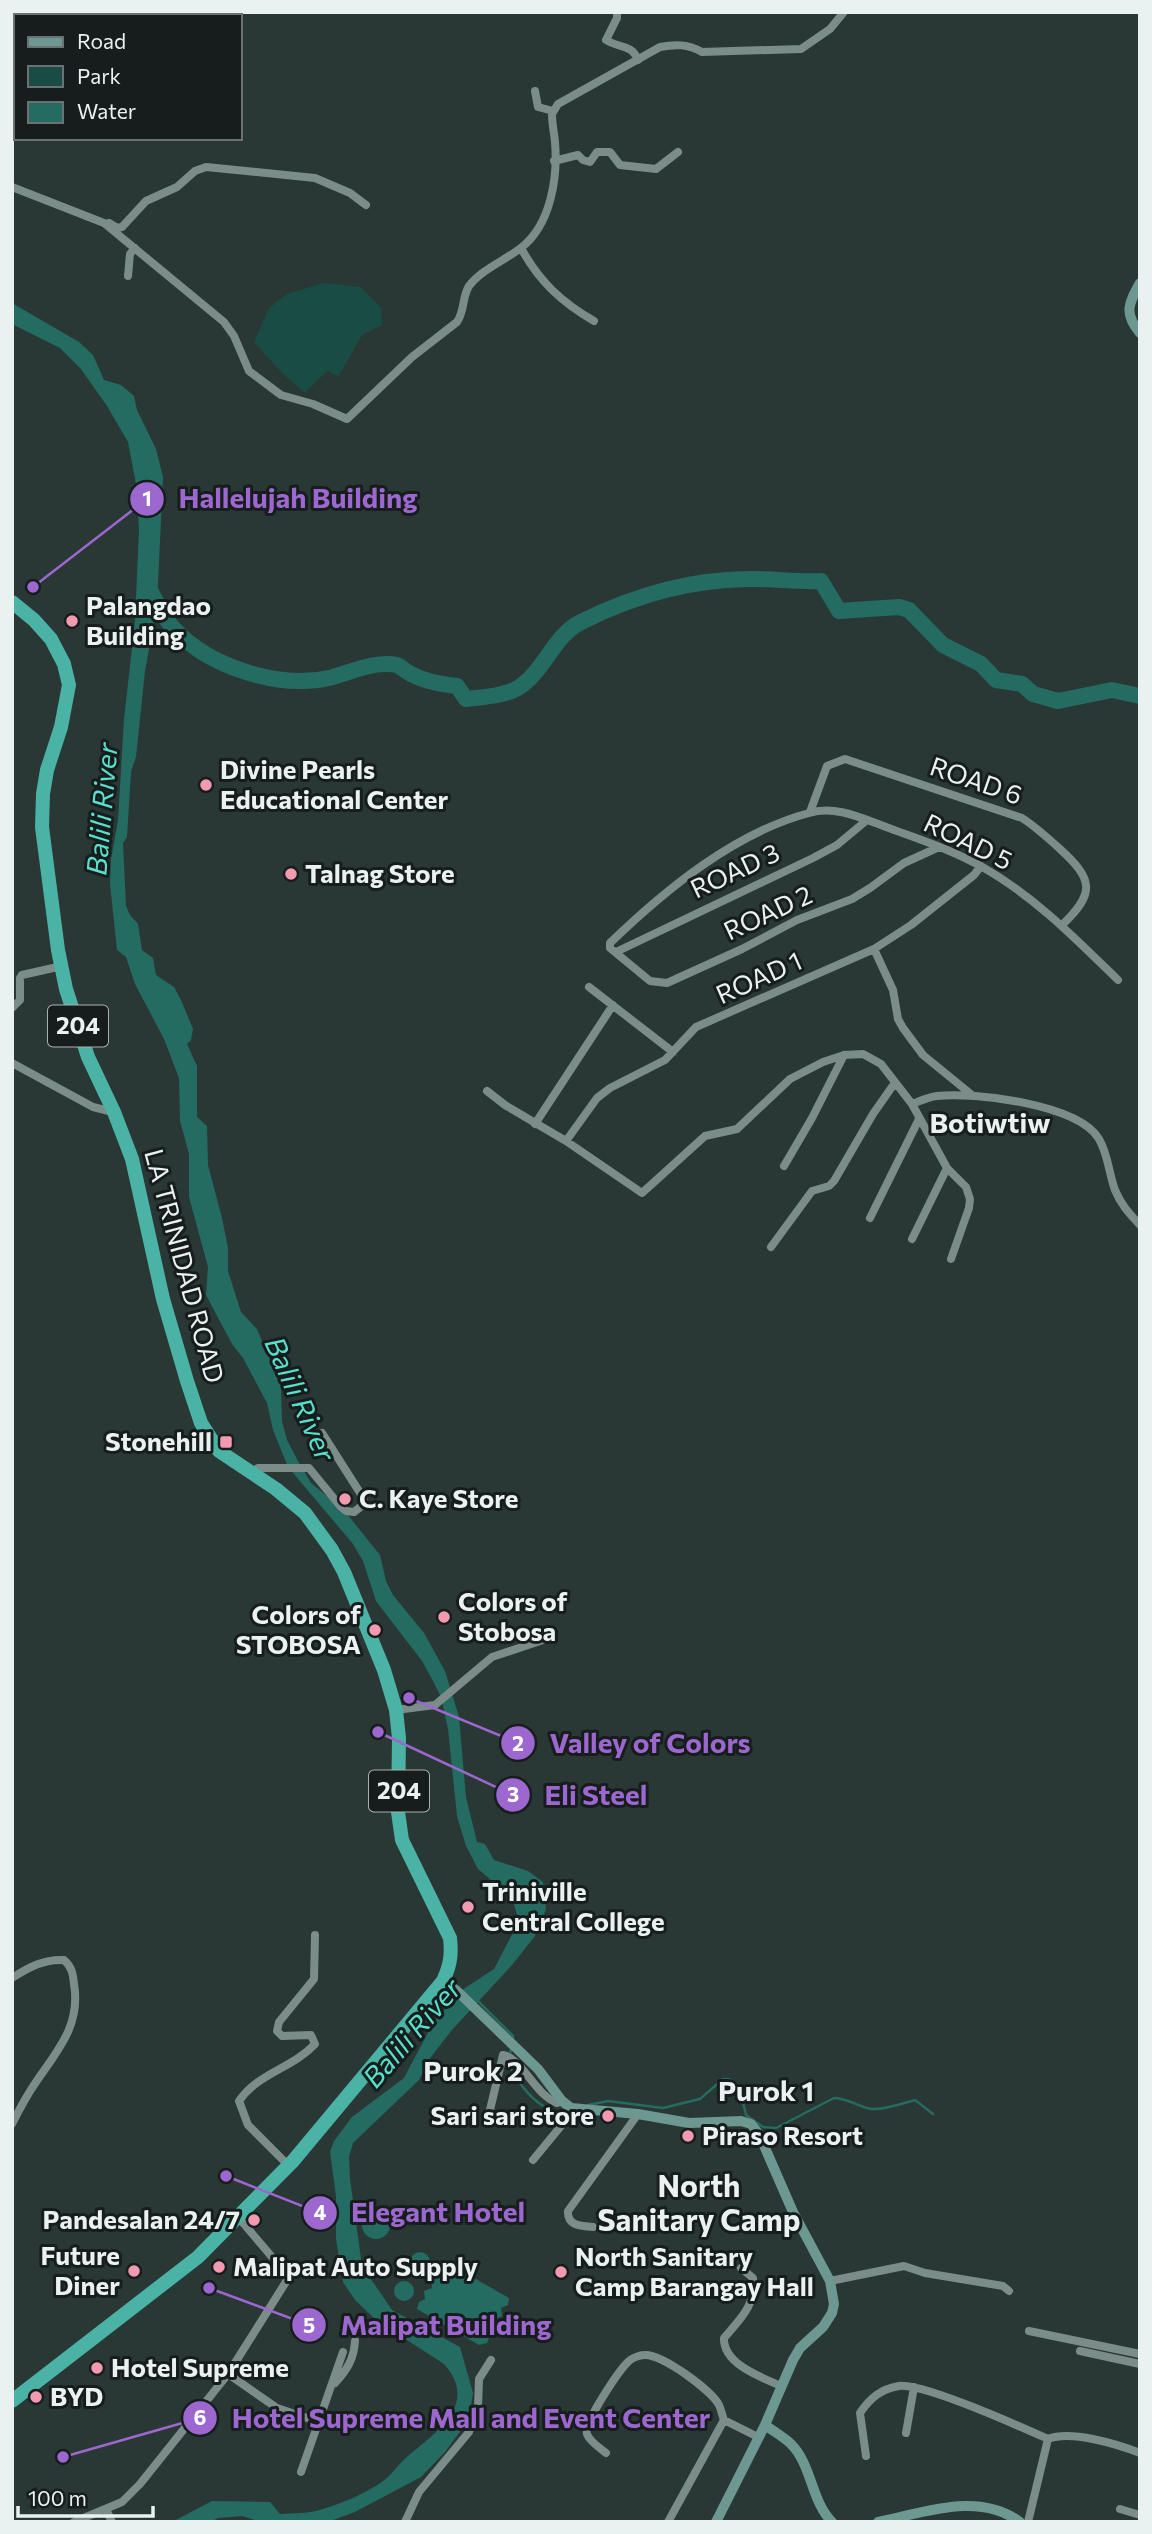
<svg xmlns="http://www.w3.org/2000/svg" width="1152" height="2534" font-family="Commissioner,sans-serif">
<rect width="100%" height="100%" fill="#293835"/>
<!-- green -->
<path fill="#194c45" d="M324,283L361,287L381,308L382,325L362,335L338,377L327,371L305,393L283,374L254,342L269,308L287,294Z"/>
<!-- water -->
<path fill="#246b61" d="M12,303L79,342L93,355L104,380L121,385L134,396L137,410L156,449L163,477L157,605L145,671L136,757L131,772L127,837L123,843L126,906L130,915L138,924L142,950L153,958L156,975L174,987L181,1000L193,1029L191,1040L187,1044L197,1066V1117L207,1126L208,1165L222,1218L228,1248V1271L241,1312L257,1329L271,1362L278,1367L281,1388L282,1421L287,1440L298,1461L311,1483L343,1509L380,1555L386,1581L393,1595L424,1633L445,1671L459,1717L466,1797L477,1842L485,1844L494,1860L528,1871L543,1882L546,1909L535,1936L512,1965L451,2031L431,2057L419,2080L353,2143L349,2157L350,2179L362,2266L392,2310L460,2347L473,2393L471,2405L462,2429L445,2452L421,2477L355,2512L328,2522H261L242,2516L218,2518L211,2522H172L212,2501L270,2502L280,2514C295,2513 309,2514 323,2509C343,2503 366,2493 382,2482C393,2474 399,2463 409,2455C438,2431 479,2403 444,2364L376,2320L355,2300L343,2282L336,2239V2196L330,2152L334,2141L352,2117L404,2078L433,2023L454,1999L465,1988L494,1969L519,1921L512,1898L478,1869L466,1846L457,1816L448,1729L441,1697L432,1679L422,1661L376,1601L363,1561L353,1544L288,1467L273,1430L267,1403L243,1358L232,1344L206,1295L208,1267L189,1197V1154L180,1121L179,1078L164,1039L135,984L126,957L117,950L110,884L111,859L118,820L124,719L135,621L139,529L136,484L128,442L107,406L81,369L60,348L12,324Z
M362 2225a14 14 0 1 1 28 0a14 14 0 1 1-28 0Z
M410 2262a10 10 0 1 1 20 0a10 10 0 1 1-20 0Z
M443,2263H448L509,2298L508,2305L501,2308L502,2316L494,2320L496,2328L488,2333L489,2338L487,2343L479,2345L417,2309L419,2302L425,2299L424,2291L432,2288L431,2279L439,2275L438,2269Z
M394 2291a10 10 0 1 1 20 0a10 10 0 1 1-20 0Z"/>
<g fill="none" stroke-linecap="round" stroke-linejoin="round">
<!-- stream -->
<path stroke="#246b61" stroke-width="2.5" d="M478,2001L513,2036V2039
M511,2048C511,2050 509,2059 509,2060C509,2074 535,2105 549,2108
M588,2105L608,2101L663,2108L700,2099L723,2079H728L735,2082L740,2089L746,2115L763,2127L776,2128L834,2098C848,2098 858,2107 871,2109C885,2110 901,2104 915,2100L933,2114"/>
<!-- river -->
<path stroke="#246b61" stroke-width="16" d="M148,586C156,601 164,619 176,631C212,668 280,689 329,678C349,673 376,660 397,665C402,667 406,672 411,674C426,682 441,684 457,686L466,699C483,697 504,696 518,688C545,671 553,636 581,622C635,595 691,579 751,579C775,579 798,582 821,581L839,611L899,607L909,610L943,645L981,664L996,680L1022,684L1033,694L1058,701L1112,690L1140,696"/>
<!-- street -->
<path stroke="#7b8c89" stroke-width="8" d="M617,12V18L606,40C618,48 632,44 638,60
M535,91L538,107L553,111
M12,118L16,117
M554,161L578,155L583,160L590,162L597,152H610L620,165L656,169L678,152
M12,187L104,223L224,322L234,336L249,371L281,395L313,404L347,419L412,357L457,322C465,310 462,297 469,286C482,269 506,260 522,247C551,224 558,177 555,142C554,132 552,124 552,114L558,104L660,47C675,44 688,44 702,52L801,49L830,29L844,12
M109,223L117,228L122,227L146,201L177,187L195,171L206,167L315,178L350,193L366,205
M521,248C539,281 561,302 594,321
M128,276L130,254L135,248
M810,812L827,766L845,759L1022,818C1036,827 1048,838 1060,849C1093,879 1096,893 1062,925
M939,847L904,863L870,888L852,899L797,920L742,949L667,983L650,981L610,948V943C665,890 734,833 809,813C835,805 861,818 886,827C918,839 953,850 984,868C1035,897 1076,939 1118,980
M874,949L893,990L898,1019L903,1028L923,1055L972,1095
M616,952L813,858L837,845L867,820
M589,987L673,1052
M12,1008L20,1000V978L22,975L62,966
M12,1063L93,1107L113,1112
M487,1091L505,1105L566,1141L642,1193L705,1136L737,1129L790,1079L823,1062L844,1055L863,1054L881,1064L912,1104L947,1168L966,1187L970,1199L969,1208L951,1259
M912,1104C920,1101 928,1097 937,1096C974,1092 1079,1104 1099,1139C1108,1154 1109,1174 1115,1190C1121,1205 1130,1214 1140,1225
M535,1124L613,1005
M566,1141L597,1098L610,1088L665,1060L696,1027L874,949L911,925L974,875L981,866
M784,1166L812,1118L844,1055
M870,1218L919,1119
M912,1239L947,1168
M771,1247L812,1191L829,1186L834,1181L873,1114L894,1084
M250,1473L258,1468H309L341,1507L346,1511L354,1512L363,1505L364,1499L322,1433
M396,1710L435,1705L492,1657L546,1639
M12,1978C29,1967 44,1959 64,1960C72,1967 73,1974 74,1984C81,2025 58,2050 36,2082C27,2095 19,2110 12,2124
M490,2110L503,2055C523,2059 534,2094 557,2103L562,2101
M533,2160L575,2109
M288,2165L248,2125L239,2101C258,2073 293,2068 315,2044L311,2035L282,2036L277,2031L279,2022L314,1979L315,1935
M593,2227C581,2226 567,2226 568,2211L638,2114
M741,2268L753,2278C756,2305 741,2318 724,2338C723,2364 761,2377 781,2386
M830,2281L904,2266L925,2273L1003,2286L1009,2291
M1029,2331L1140,2354
M1080,2351L1140,2364
M228,2374L277,2408L319,2422
M335,2383C347,2370 354,2359 355,2341
M906,2433L914,2387
M1048,2439C1071,2430 1117,2444 1140,2453
M606,2453C600,2448 589,2441 587,2434C583,2423 620,2369 629,2361C632,2358 640,2355 644,2355C661,2353 711,2390 719,2405C721,2409 722,2415 724,2420L758,2437
M866,2456L860,2413C870,2398 881,2389 899,2386C924,2383 1021,2427 1048,2439
M301,2472L343,2352
M106,2509L112,2522
M1120,2509L1140,2515
M74,2522L122,2502L140,2484L228,2374L289,2277L238,2217
M405,2522L419,2492L469,2432L478,2407L479,2379L491,2360
M668,2522L724,2420
M1028,2522L1048,2439"/>
<!-- secondary -->
<path stroke="#6c9891" stroke-width="10" d="M1140,283C1129,303 1123,313 1140,333
M443,1981L456,1990L538,2069L562,2101L571,2108L638,2114L689,2123L741,2121L751,2124L759,2134L793,2212L830,2281L834,2304L832,2313L823,2327L800,2348L793,2360L765,2425L716,2522
M765,2425C773,2431 784,2437 791,2444C812,2465 811,2501 832,2522
M878,2522C924,2513 978,2491 1020,2522"/>
<!-- highway -->
<path stroke="#4ab3a5" stroke-width="14" d="M12,602L34,620L51,639L64,664L69,685L61,727L47,770L43,794L42,827L58,950L66,989L88,1057L114,1112L132,1159L163,1299L187,1381L201,1423L219,1451L276,1489L305,1513L332,1550L344,1572L384,1670L396,1710L399,1738L398,1812L402,1840L450,1938C452,1955 450,1966 443,1981L293,2161L198,2257L12,2401"/>
</g>
<!-- markers -->
<g fill="#f29ab0" stroke="#171d1c" stroke-width="2.5">
<circle cx="72" cy="621" r="7"/>
<circle cx="206" cy="785" r="7"/>
<circle cx="291" cy="874" r="7"/>
<rect x="219" y="1435" width="14" height="14" rx="3.5"/>
<circle cx="345" cy="1499" r="7"/>
<circle cx="444" cy="1617" r="7"/>
<circle cx="375" cy="1630" r="7"/>
<circle cx="468" cy="1907" r="7"/>
<circle cx="608" cy="2116" r="7"/>
<circle cx="688" cy="2136" r="7"/>
<circle cx="254" cy="2220" r="7"/>
<circle cx="219" cy="2267" r="7"/>
<circle cx="134" cy="2271" r="7"/>
<circle cx="561" cy="2272" r="7"/>
<circle cx="97" cy="2368" r="7"/>
<circle cx="36" cy="2397" r="7"/>
</g>
<g text-anchor="middle" stroke-width="6" stroke-linejoin="round" paint-order="stroke">
<!-- shield labels -->
<g fill="#171d1c" stroke="#aab2b0" stroke-width="2">
<rect x="48" y="1005.5" width="60" height="41" rx="5"/>
<rect x="369" y="1770.5" width="60" height="41" rx="5"/>
</g>
<g font-size="24" font-weight="bold" fill="#e9f2f0">
<text x="78" y="1034">204</text>
<text x="399" y="1799">204</text>
</g>
<!-- poi labels -->
<g font-size="26" font-weight="bold" fill="#e9f2f0" stroke="#171d1c" text-anchor="start">
<text x="86" y="615">Palangdao<tspan x="86" dy="30">Building</tspan></text>
<text x="220" y="779">Divine Pearls<tspan x="220" dy="30">Educational Center</tspan></text>
<text x="305" y="883">Talnag Store</text>
<text x="212" y="1451" text-anchor="end">Stonehill</text>
<text x="359" y="1508">C. Kaye Store</text>
<text x="458" y="1611">Colors of<tspan x="458" dy="30">Stobosa</tspan></text>
<text x="361" y="1624" text-anchor="end">Colors of<tspan x="361" dy="30">STOBOSA</tspan></text>
<text x="482" y="1901">Triniville<tspan x="482" dy="30">Central College</tspan></text>
<text x="594" y="2125" text-anchor="end">Sari sari store</text>
<text x="702" y="2145">Piraso Resort</text>
<text x="240" y="2229" text-anchor="end">Pandesalan 24/7</text>
<text x="120" y="2265" text-anchor="end">Future<tspan x="120" dy="30">Diner</tspan></text>
<text x="575" y="2266">North Sanitary<tspan x="575" dy="30">Camp Barangay Hall</tspan></text>
<text x="233" y="2276">Malipat Auto Supply</text>
<text x="111" y="2377">Hotel Supreme</text>
<text x="50" y="2406">BYD</text>
</g>
<!-- street labels -->
<g font-size="26" fill="#e9f2f0" stroke="#171d1c">
<text transform="translate(976 781) rotate(19)" y="9">ROAD 6</text>
<text transform="translate(968 842) rotate(26)" y="9">ROAD 5</text>
<text transform="translate(735 871) rotate(-25)" y="9">ROAD 3</text>
<text transform="translate(768 913) rotate(-25)" y="9">ROAD 2</text>
<text transform="translate(759 978) rotate(-24)" y="9">ROAD 1</text>
<text transform="translate(184 1266) rotate(75)" y="9">LA TRINIDAD ROAD</text>
</g>
<!-- water labels -->
<g font-size="28" font-style="italic" fill="#59dfcd" stroke="#171d1c">
<text transform="translate(102 809) rotate(-85)" y="10">Balili River</text>
<text transform="translate(300 1399) rotate(66)" y="10">Balili River</text>
<text transform="translate(412 2033) rotate(-49)" y="10">Balili River</text>
</g>
<!-- neighbourhood labels -->
<g font-size="28" font-weight="bold" fill="#e9f2f0" stroke="#171d1c">
<text x="990" y="1133">Botiwtiw</text>
<text x="473" y="2081">Purok 2</text>
<text x="766" y="2101">Purok 1</text>
</g>
<!-- quarter labels -->
<g font-size="30" font-weight="bold" fill="#e9f2f0" stroke="#171d1c">
<text x="699" y="2197">North<tspan x="699" dy="34">Sanitary Camp</tspan></text>
</g>
</g>
<!-- callouts -->
<path fill="none" stroke="#9c67ce" stroke-width="2.5" d="M33 587L147 499M409 1698L518 1743M378 1732L513 1795M226 2176L320 2213M209 2288L309 2325M63 2457L200 2418"/>
<g fill="#9c67ce" stroke="#171d1c" stroke-width="2.5">
<circle cx="33" cy="587" r="7"/>
<circle cx="409" cy="1698" r="7"/>
<circle cx="378" cy="1732" r="7"/>
<circle cx="226" cy="2176" r="7"/>
<circle cx="209" cy="2288" r="7"/>
<circle cx="63" cy="2457" r="7"/>
<circle cx="147" cy="499" r="18"/>
<circle cx="518" cy="1743" r="18"/>
<circle cx="513" cy="1795" r="18"/>
<circle cx="320" cy="2213" r="18"/>
<circle cx="309" cy="2325" r="18"/>
<circle cx="200" cy="2418" r="18"/>
</g>
<g font-size="21" text-anchor="middle" font-weight="bold" fill="#fff">
<text x="147" y="506">1</text>
<text x="518" y="1751">2</text>
<text x="513" y="1802">3</text>
<text x="320" y="2220">4</text>
<text x="309" y="2333">5</text>
<text x="200" y="2425">6</text>
</g>
<g font-size="28" text-anchor="middle" font-weight="bold" fill="#9c67ce" stroke="#171d1c" stroke-width="6" stroke-linejoin="round" paint-order="stroke">
<text x="298" y="508">Hallelujah Building</text>
<text x="650" y="1753">Valley of Colors</text>
<text x="596" y="1805">Eli Steel</text>
<text x="438" y="2222">Elegant Hotel</text>
<text x="446" y="2335">Malipat Building</text>
<text x="471" y="2428">Hotel Supreme Mall and Event Center</text>
</g>
<!-- border -->
<rect width="1152" height="2534" fill="none" stroke="#e9f2f0" stroke-width="28"/>
<!-- legend -->
<rect x="14" y="14" width="228" height="126" fill="#171d1c" stroke="#6b7271" stroke-width="2"/>
<rect x="28" y="37" width="35" height="10" fill="#6c9891" stroke="#6b7271" stroke-width="2"/>
<text x="77" y="49" font-size="21" fill="#e9f2f0">Road</text>
<rect x="28" y="66" width="35" height="21" fill="#194c45" stroke="#6b7271" stroke-width="2"/>
<text x="77" y="84" font-size="21" fill="#e9f2f0">Park</text>
<rect x="28" y="102" width="35" height="21" fill="#246b61" stroke="#6b7271" stroke-width="2"/>
<text x="77" y="119" font-size="21" fill="#e9f2f0">Water</text>
<!-- scale -->
<path d="M18 2506v10h135v-10" fill="none" stroke="#e9f2f0" stroke-width="3.5"/>
<text x="28" y="2506" font-size="21" fill="#e9f2f0" stroke="#171d1c" stroke-width="5" paint-order="stroke">100 m</text>
</svg>
